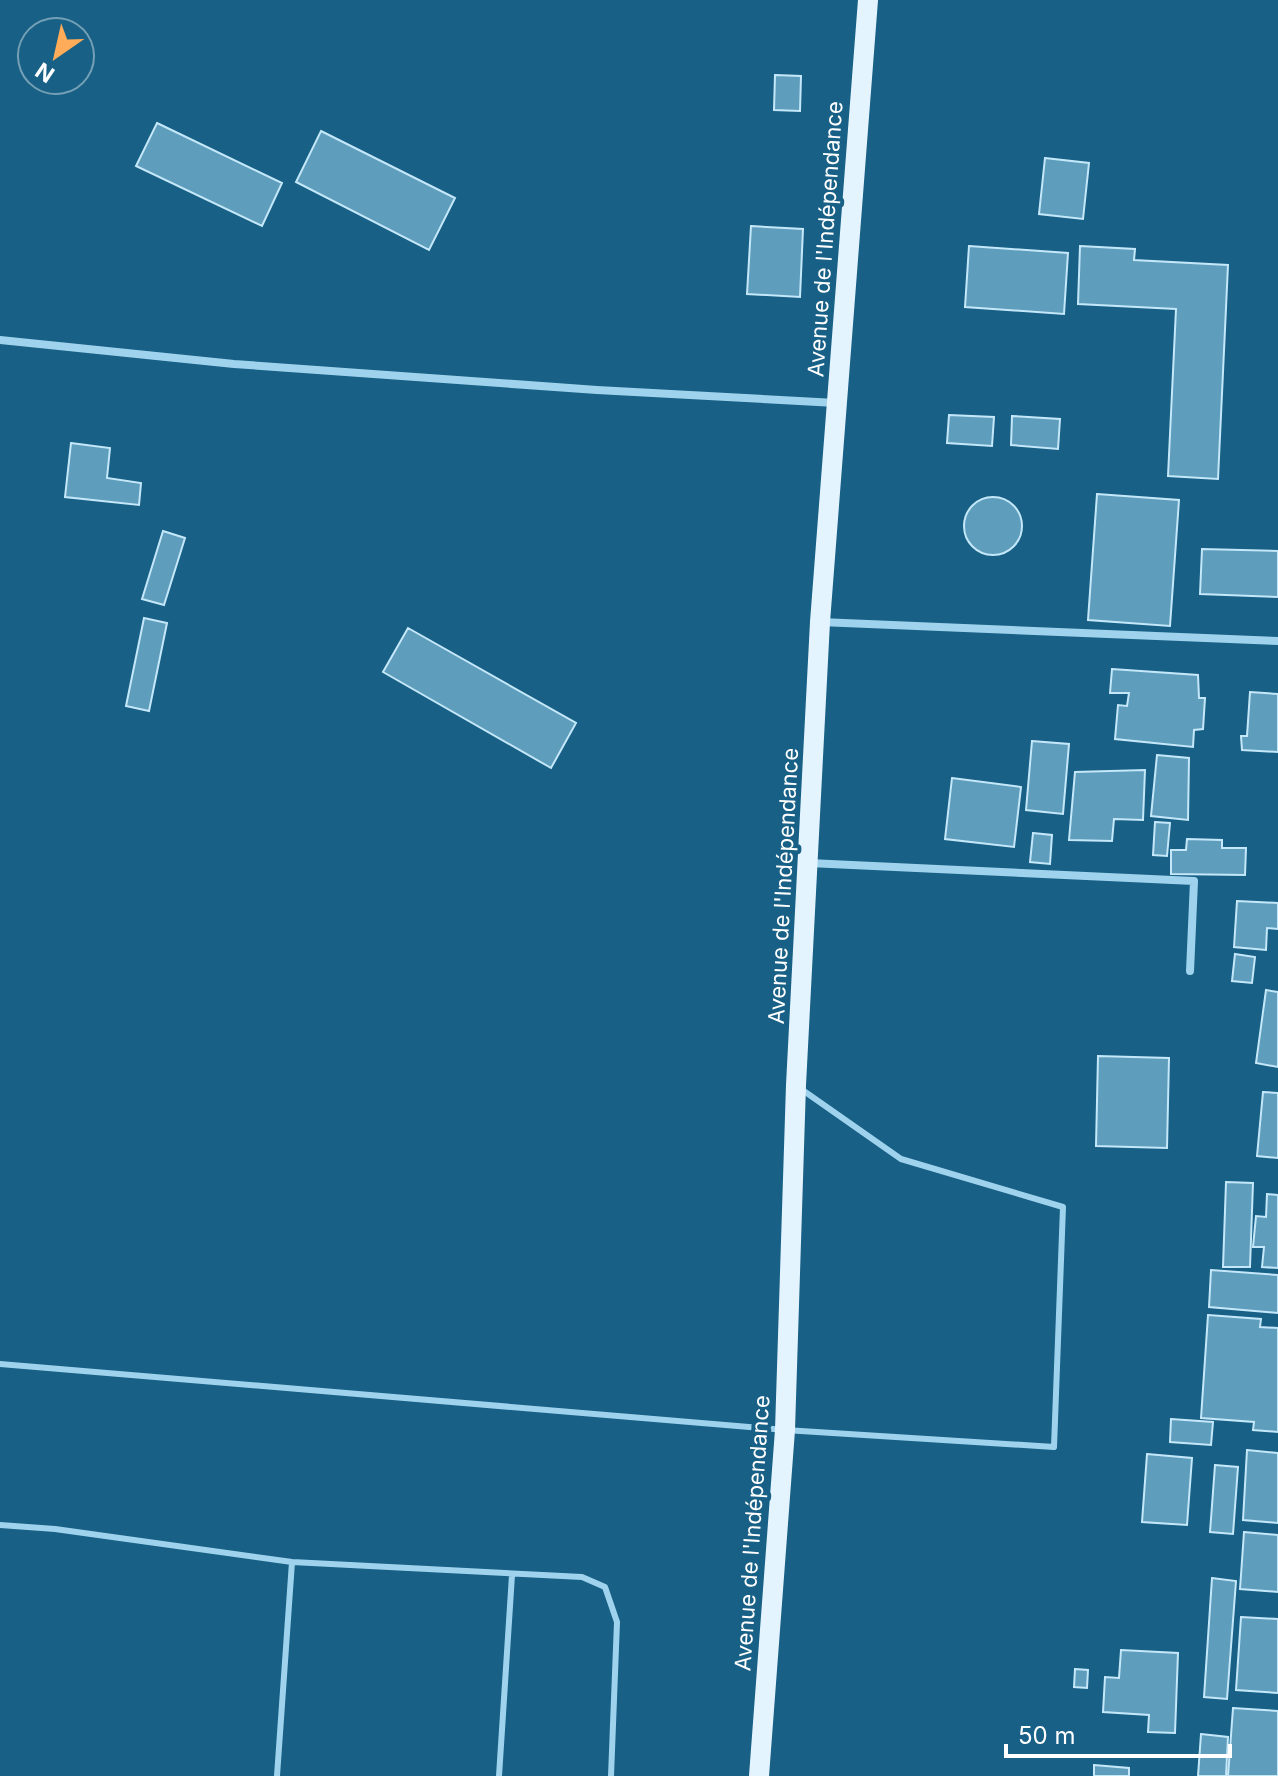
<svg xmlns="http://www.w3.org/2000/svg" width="1278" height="1776" font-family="Inter,sans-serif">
<rect width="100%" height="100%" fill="#186086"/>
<!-- building -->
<path fill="#5f9dbc" stroke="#c4e8f9" stroke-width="2" d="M775,75L801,76L800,111L774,110Z
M157,123L282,183L262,226L136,166Z
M321,131L455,198L429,250L296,182Z
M1045,158L1089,163L1083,219L1039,214Z
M751,226L803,229L800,297L747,294Z
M969,246L1068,253L1064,314L965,307Z
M1080,246L1135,249L1134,260L1228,265L1218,479L1168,476L1176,309L1078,304Z
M949,415L994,417L992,446L947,443Z
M1012,416L1060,419L1058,449L1011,445Z
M71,443L110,448L107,478L141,483L139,505L65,497Z
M1097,494L1179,500L1170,626L1088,620Z
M964 526a29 29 0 1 1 58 0a29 29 0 1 1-58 0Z
M163,531L185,538L164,605L142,599Z
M1202,549L1278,551V597L1200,594Z
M144,618L167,623L149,711L126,706Z
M408,628L576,723L551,768L383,672Z
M1112,669L1198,675L1199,698H1205L1203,729L1194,730L1193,747L1115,739L1118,705L1127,706L1129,693H1110Z
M1250,692L1278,694V752L1242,750L1241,736H1247Z
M1032,741L1069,744L1063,814L1026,810Z
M1157,755L1189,758L1188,820L1151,816Z
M1145,770L1143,820L1114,819L1112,841L1069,840L1075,772Z
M952,778L1021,787L1014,847L945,839Z
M1155,822L1170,823L1167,856L1153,855Z
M1033,833L1052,835L1050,864L1030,862Z
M1187,839L1222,840V848H1246L1245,875L1171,874V850H1186Z
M1237,901L1278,903V929L1267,928L1266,950L1234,947Z
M1235,954L1255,957L1252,983L1232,981Z
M1266,990L1278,992V1067L1256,1063Z
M1098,1056L1169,1058L1167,1148L1096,1146Z
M1263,1092L1278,1093V1158L1257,1156Z
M1226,1182L1253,1183L1250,1267H1223Z
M1267,1194L1278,1195V1268L1262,1267L1264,1247H1253L1256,1216L1266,1217Z
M1211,1270L1278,1275V1313L1209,1307Z
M1208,1315L1261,1319L1260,1327L1278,1328V1432L1253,1430L1254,1422L1201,1418Z
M1171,1419L1213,1422L1211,1445L1170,1442Z
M1247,1450L1278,1453V1523L1243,1520Z
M1147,1454L1192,1458L1187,1525L1142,1522Z
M1215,1465L1238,1467L1233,1534L1210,1532Z
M1244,1532L1278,1535V1592L1240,1589Z
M1212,1578L1236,1581L1227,1699L1204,1697Z
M1241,1617L1278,1619V1693L1236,1690Z
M1121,1650L1178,1653L1175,1733L1148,1732L1149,1715L1103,1712L1105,1677L1119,1678Z
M1075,1669L1088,1670L1087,1688L1074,1687Z
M1233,1708L1278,1711V1776H1228Z
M1201,1734L1228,1737L1226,1776H1198Z
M1094,1765L1129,1768V1776H1094Z"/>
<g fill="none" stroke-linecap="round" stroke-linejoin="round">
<!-- lane -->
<path stroke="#9fd3ed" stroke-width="6" d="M0,1364L785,1430L1054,1447L1063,1207L901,1159L801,1089
M0,1525L55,1529L292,1562L582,1577L605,1587L617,1622L611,1776
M277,1776L292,1562
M499,1776L512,1575"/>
<!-- street -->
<path stroke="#9fd3ed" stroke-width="8" d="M0,340L234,364L597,390L836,403
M820,622L1278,641
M809,863L1194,881L1190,971"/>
<!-- primary -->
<path stroke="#e4f4ff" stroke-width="20" d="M759,1776L785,1430L796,1085L820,622L868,0"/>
</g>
<g text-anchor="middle" stroke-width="8" stroke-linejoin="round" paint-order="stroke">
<!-- street labels -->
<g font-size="22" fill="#fff" stroke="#186086">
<text transform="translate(825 239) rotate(-86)" y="8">Avenue de l'Indépendance</text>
<text transform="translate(783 886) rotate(-87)" y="8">Avenue de l'Indépendance</text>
<text transform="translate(752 1533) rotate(-86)" y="8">Avenue de l'Indépendance</text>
</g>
</g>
<!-- north arrow -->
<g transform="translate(56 56) rotate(214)"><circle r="38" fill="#186086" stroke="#74a0b6" stroke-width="2"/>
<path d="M0-6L14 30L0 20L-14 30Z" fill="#ffac5a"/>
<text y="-12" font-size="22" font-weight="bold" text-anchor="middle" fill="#ffffff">N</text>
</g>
<!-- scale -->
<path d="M1006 1744v12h224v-12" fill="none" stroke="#ffffff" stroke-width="4"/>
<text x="1018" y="1744" font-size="24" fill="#ffffff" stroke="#186086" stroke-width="6" paint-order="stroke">50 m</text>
</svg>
